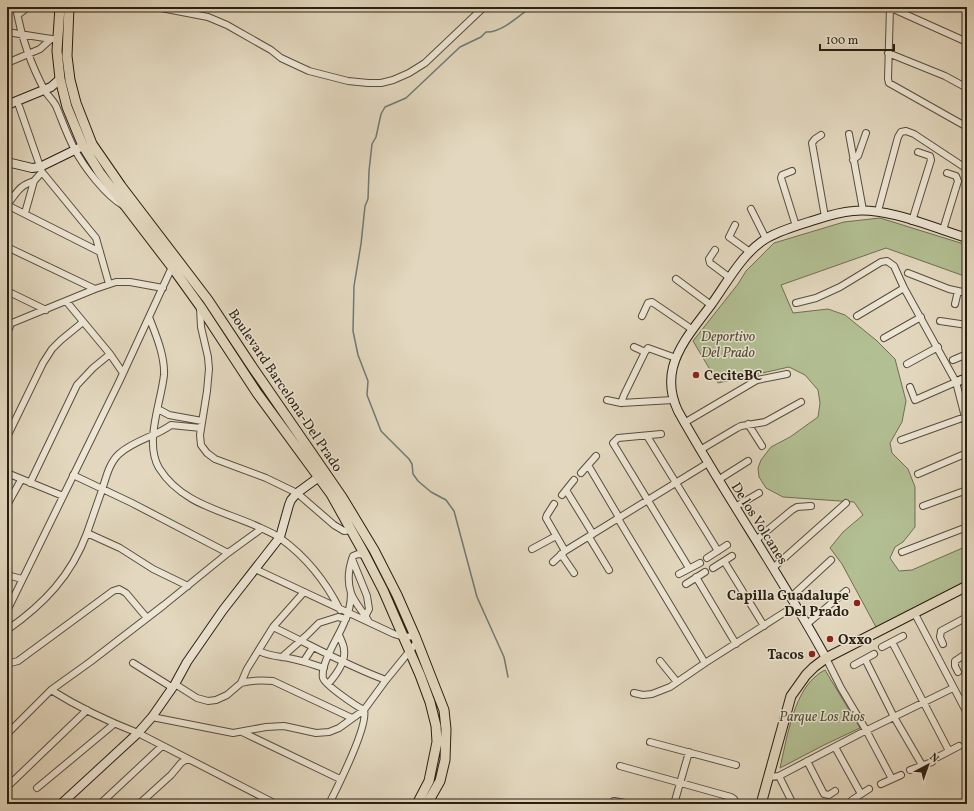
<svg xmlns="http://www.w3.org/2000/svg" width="974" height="811" font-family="Vollkorn,serif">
<rect width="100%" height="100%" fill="#e3d8bf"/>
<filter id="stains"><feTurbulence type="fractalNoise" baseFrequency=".005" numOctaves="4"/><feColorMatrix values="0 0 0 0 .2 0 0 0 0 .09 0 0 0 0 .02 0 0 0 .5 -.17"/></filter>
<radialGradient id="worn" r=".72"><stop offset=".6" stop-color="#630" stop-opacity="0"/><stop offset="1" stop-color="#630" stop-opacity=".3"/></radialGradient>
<!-- green -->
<path fill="#b2bf93" stroke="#6e6f52" d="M880,218L967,245V277L886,248L781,285L793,313L828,309L845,315L876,340L895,359L906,401L902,422L890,443L892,453L908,469L915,487V527L903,542L895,547L890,558L899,571L912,570L967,546V585L894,621L876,627L842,564L830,548L843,532L863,515L854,502L783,497L766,488L759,477L758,468L761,460L771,447L790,437L818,417L820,403L818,390L805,375L789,367L718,383L693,341L738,284L746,271L774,243L844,222Z
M825,670L860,728L824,745L780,768C786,742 793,695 815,677C818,674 821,672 825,670Z"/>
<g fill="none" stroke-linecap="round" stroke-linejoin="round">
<!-- stream -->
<path stroke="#6c7a78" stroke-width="1.5" d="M508,677L504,657L477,597L454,511L446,500L431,492L418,481L413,474L412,464L409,459L381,431L367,395L368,381L358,355L353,331L354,286L361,244L365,206L368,199L369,171L372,144L376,137L381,114L385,107L406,98L460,47L481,37L486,32C501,33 519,16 531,7"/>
<defs>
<path id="street" d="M16,7C21,36 31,65 45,91C48,96 53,100 56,106C62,120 67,135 74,148C83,166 106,196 124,206
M156,7L208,17L227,25L271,50L281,58L309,71L348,81L368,83H381L393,80L409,73L425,63L484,7
M889,7L967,42
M890,7L888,79L889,83L967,127
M966,7H967
M18,15L28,7
M7,32L51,39H57
M888,53L945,76L967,88
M7,63L40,49L51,39
M19,106L42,172L96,238L109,284
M849,134L863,210
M821,135L815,139L812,143L825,217
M853,160L858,156L866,133
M792,171L782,175L781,178L796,226
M7,205L100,252
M7,205C17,193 18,186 34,181
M751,209L766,239
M878,211L898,137L901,132L906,131L914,134L967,169
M25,213L34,181L42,172
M912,221L931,160L930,156L918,152
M735,225L729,237L750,252
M943,230L958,181L956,176L947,173
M7,247L95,289
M715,250L709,259L710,263L730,278
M908,273L949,289L967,293
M676,279L711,305
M7,291L46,310
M66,301L110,354L123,373
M796,303L816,298L840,287L881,262L887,261L894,266L904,288L956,382L967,425
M955,304L958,291
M200,308L201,327L208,357L209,369L207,391L200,435L201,445L207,453L215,459L266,478L297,493L334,525L344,531L352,530
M642,316L648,303L652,302L693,330
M857,316L904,288
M149,317C156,335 165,356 164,375C161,403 144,442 159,468C182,505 225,511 261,528C267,531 275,534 280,538C305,556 326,582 340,610
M940,321L967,325
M7,325L95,289L116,282H130L163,288
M7,333L11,324
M884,338L921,317
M634,347L645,352
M953,360L967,354
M907,364L938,347
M910,387L915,400L956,382
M607,400L621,403L673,400
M621,403L624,395L645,352L648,348L676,358
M158,409L169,415L202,421
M684,423L757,380L787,374
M748,424L762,446
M661,434L618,438L613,443L689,568
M647,436L718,551
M7,437L43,363L52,349L61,340L83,322
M901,440L965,417
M700,450L737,428L741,426L765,422L801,402
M588,465L617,514L620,522L705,663
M7,473L63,496
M581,473L596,456
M918,474L967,453
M73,475L132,503L228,553
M718,480L748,461
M30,483L77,385L93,368L110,354
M566,490L593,534
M562,495L574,480
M554,504L547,515L546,518L565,551
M7,505L21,480
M923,506L967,490
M735,507L759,493
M87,533L120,548L153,569L188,586
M589,537L609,570
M756,540L792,510L797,507L811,506
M532,549L556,536
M902,552L967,527
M561,554L574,573
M365,555L358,554L353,556C349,567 347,581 351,593C354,602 364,613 369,622
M707,558L727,545
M352,559L367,596L369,609L366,615
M724,561L764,626
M553,562L565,551L708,463
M713,568L732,556
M773,568L846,503
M255,569L394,634L404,637L415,636
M679,574L700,563
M7,575L22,579
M696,577L736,644
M686,584L705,572
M791,597L831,560
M7,611L119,382L172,267
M915,614L967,713
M807,624L846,591
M273,627C311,645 347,666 386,680
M7,630C44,604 71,576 87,533C92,519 97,504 102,490C106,478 109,463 119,454C134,440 155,437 171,425L201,428
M892,642L949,751
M943,644L940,637L941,631L967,617
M882,647L903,636
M259,651C271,657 280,656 293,659C304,661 314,665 324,668
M282,657L307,635L319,623L338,617L346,619
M826,658L841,688L866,730L892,779
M865,659L894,717L922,765
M304,661L313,647
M660,661L677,682
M133,663L173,688
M7,664L18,661L113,591L119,589L126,593L147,618
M854,665L874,654
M958,672L955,666V661L967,653
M241,683C252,680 261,680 273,681L352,718
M175,684L197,698L208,701L216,700L227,695L241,683L247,669L273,627L304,592
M328,684C336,675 346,662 344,650C344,645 341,640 339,635
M51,690C78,707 107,721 138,733L276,804
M634,693L643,695L652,694L670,687L705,663L796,605
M152,717L233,733L266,727L284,726L316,733L329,732L339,728L364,710L386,680L417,642
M242,732L340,779
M7,734L51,690L90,662L164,605L228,553L261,529
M650,742L736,765
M835,747L861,794
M938,757L959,746
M807,761L824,794L829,795L835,791
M620,766L731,797L734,799L737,804
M910,770L932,762
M779,776L793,804
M769,777L779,776L861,733L953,688
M881,784L901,775
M7,787L87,710
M37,788L114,724
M852,800L869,789
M614,801L630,804
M100,804L162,746
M139,804L171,775L181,763L187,759
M329,804C337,788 369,725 364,710C356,706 325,685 323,678C320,664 339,636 344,623C349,613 351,604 351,593
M674,804L689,752"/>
<path id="secondary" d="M7,105L51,87L60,79
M7,162L32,168L40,167L83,146
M956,382L967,378
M826,658C780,574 725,495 678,411C671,396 669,383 673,367C679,344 697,324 711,305C727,283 742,253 767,238C781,230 799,225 815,220C827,216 840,212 853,211C887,207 934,228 967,238
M61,804L138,733L152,717L175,684L187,662L223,610L280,537L289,505L291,500L297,493L323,474"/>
<path id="primary" d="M60,7L57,51L60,79L67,107L83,146L100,173L172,267L200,306L257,393L331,494L365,555L383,590L420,675L430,702L436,726L437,742L429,781L417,804
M69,7L67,56L70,80L76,103L92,144L121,186L208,300L253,368L342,497L374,550L397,595L415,636L444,710L446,729L445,760L440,781L427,804
M761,804L791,696L806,675L814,667L826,658L967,586"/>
</defs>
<!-- street casing -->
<use href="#street" stroke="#584d3d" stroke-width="8"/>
<!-- secondary casing -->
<use href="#secondary" stroke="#291f12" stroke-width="10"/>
<!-- primary casing -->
<use href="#primary" stroke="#291f12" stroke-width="11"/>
<!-- street -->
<use href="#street" stroke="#ede6d5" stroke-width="6"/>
<!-- secondary -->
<use href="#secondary" stroke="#ede6d5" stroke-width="8"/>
<!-- primary -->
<use href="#primary" stroke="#e3d8bf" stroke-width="9"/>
</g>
<!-- markers -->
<g fill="#8f2418" stroke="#ede6d5" stroke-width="1.5">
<circle cx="696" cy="375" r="4"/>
<circle cx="857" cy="603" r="4"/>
<circle cx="830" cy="639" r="4"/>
<circle cx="812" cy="654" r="4"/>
</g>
<g text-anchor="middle" stroke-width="3" stroke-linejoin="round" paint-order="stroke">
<!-- park labels -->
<g font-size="14" font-style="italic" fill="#524f39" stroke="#ede6d5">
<text x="728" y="341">Deportivo<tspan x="728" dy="16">Del Prado</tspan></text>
<text x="822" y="721">Parque Los Rios</text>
</g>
<!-- poi labels -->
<g font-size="14" font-weight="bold" fill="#291f12" stroke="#ede6d5" text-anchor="start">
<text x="704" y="380">CeciteBC</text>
<text x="849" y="600" text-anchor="end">Capilla Guadalupe<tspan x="849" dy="16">Del Prado</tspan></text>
<text x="838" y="644">Oxxo</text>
<text x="804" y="659" text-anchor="end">Tacos</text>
</g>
<!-- street labels -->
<g font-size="14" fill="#291f12" stroke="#ede6d5">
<text transform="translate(286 390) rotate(56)" y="5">Boulevard Barcelona-Del Prado</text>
<text transform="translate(760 523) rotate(58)" y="5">De los Volcanes</text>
</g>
</g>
<!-- margin -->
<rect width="974" height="811" fill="none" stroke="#e3d8bf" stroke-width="24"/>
<rect x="8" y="8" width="958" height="795" fill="none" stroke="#291f12" stroke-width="2"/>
<rect x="12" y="12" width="950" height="787" fill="none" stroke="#291f12"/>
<!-- north arrow -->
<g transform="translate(928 765) rotate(41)" stroke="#ede6d5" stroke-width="3" paint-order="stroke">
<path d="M0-3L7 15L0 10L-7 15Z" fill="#291f12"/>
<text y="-6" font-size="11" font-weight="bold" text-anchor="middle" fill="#291f12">N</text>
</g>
<!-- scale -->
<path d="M820 44v6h74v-6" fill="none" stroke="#291f12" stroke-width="2"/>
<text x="826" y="44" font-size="12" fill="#291f12" stroke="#ede6d5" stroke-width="3" paint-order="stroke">100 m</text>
<rect width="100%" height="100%" filter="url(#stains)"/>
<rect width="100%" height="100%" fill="url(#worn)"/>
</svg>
